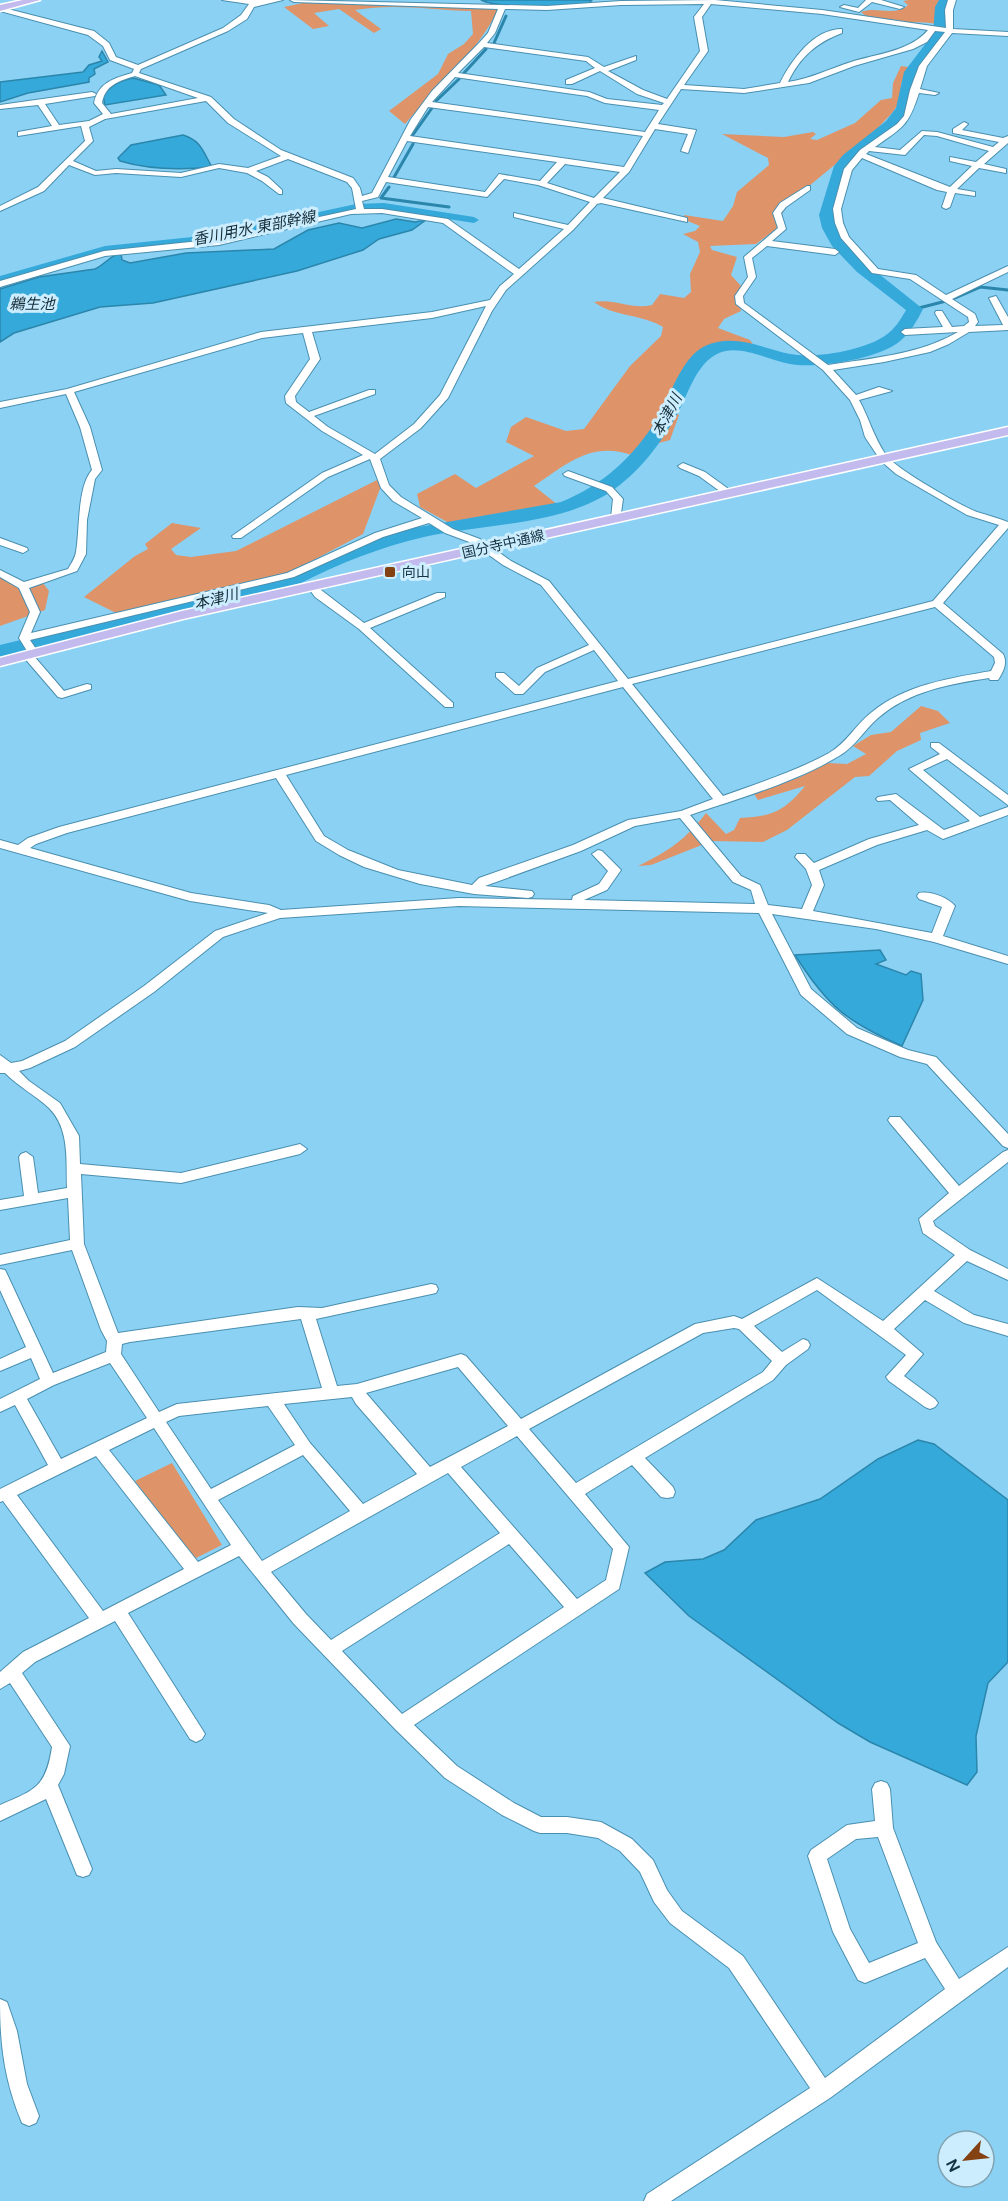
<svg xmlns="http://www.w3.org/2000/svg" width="1008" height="2201" font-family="'DM Sans','Noto Sans JP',sans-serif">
<rect width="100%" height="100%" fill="#8bd1f4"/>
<!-- green -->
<path fill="#de9468" d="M909,0H942L937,9L936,24C916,19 877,28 861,12C876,6 895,17 908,5L903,1Z
M303,3L499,8C477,53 437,87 405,124L389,111L438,74L448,54L464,44L473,34L471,11C431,10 394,3 355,10L381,29L374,33L339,9L314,13L329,26L313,29L284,7Z
M901,66L908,67L901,84V100L892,113L872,134L786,205L776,229L756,244L710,246L712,250L737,257L731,275L741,286L737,295L741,311L724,319L718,328L750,340L754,346L734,343L709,352L701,361L690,384L667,410L679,415L670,440L655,444L634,456C592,440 567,464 534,486L558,505L449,523L420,507L417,494L455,474L476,488L534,456L506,442L511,427L526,417L566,431L584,429L630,366L661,336L663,327C642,314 614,317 594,302C614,298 632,310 652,305L660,294L684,298L691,292L690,274L700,252L698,242L683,234L695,231L700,226L685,220L684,215L723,221L733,206L737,192L769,165L768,158L722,134L784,137L813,132L816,134L810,139L817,140L855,123L881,100L892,98L893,83Z
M377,480L381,486L363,534L289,573L116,613L84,597L135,556L148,549L145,544L172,523L201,528L171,549L176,555L191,557L236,551Z
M0,577L20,588L43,583L49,591L45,610L0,626Z
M921,706L938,711L950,723L920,733L921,740L897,751L869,776L855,777L787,830L763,842L712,841L651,865L638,866C669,851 685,840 706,813L726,834L734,830L740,818C771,817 785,811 805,786L758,800L754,794L800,777L828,763L847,764L866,754L853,746L871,735L891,732Z
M172,1463L222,1545L194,1559L135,1481Z"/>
<!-- water -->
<path fill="#35a9da" stroke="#2b86ac" stroke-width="1.5" d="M481,0H592L588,4C563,5 501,10 481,0Z
M102,51L108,62L94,69L95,74L89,78V82L28,93L0,102V82L83,72L89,65L102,61L99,57Z
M133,78L159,85L166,95L105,105L103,96C111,85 120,80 133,78Z
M183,135C202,141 203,152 212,167C181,170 150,170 120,161L118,158L131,145Z
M396,219L415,222L426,220L412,230L379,239L363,250L297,271L153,303L100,307L14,333L0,342V289L39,277L95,269C104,265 111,255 121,253L122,260L130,263L186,253L274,249L308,230L339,223L362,228Z
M880,950L886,960L876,964L906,975L911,971L921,974L923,1000L902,1046C847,1022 827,1006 795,955Z
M918,1440L934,1444L1008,1500V1662L988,1683L976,1736L977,1772L967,1785L870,1742L838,1723L689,1616L645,1573L665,1562L703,1559L724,1550L756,1520L820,1499L878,1459Z"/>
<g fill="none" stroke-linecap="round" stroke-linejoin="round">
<!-- stream -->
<path stroke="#2b86ac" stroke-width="3" d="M494,43L506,16
M464,73L486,49
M436,101L459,79
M412,136L432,108
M393,179L413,144
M389,187L381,198L449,207
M915,309L950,300L980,287L1008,290"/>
<!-- canal -->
<path fill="#35a9da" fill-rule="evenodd" d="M384,203L474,217L479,220L474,223L384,209L356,210L212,241L106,252L0,282V276L105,246L212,235L356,204Z"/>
<!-- river -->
<path fill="#35a9da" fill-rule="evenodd" d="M939,0H953L949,7L947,34L918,72L910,109L896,127L846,170L835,215L845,241L869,266L923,309C917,321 910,333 899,342C878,359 816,369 790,364C768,360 740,344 719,353C695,363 687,399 674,420C657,449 634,478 604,496C551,526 483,524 424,537C381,547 340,563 301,583L0,657V645L287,575L333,552L413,528L561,502C603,485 635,456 658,417C671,395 681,358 705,346C734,333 762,348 790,354C815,359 866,350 886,335C895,329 901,319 906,310L857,272L832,246L822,228L819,215L834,166L843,155L886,121L896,108L904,72L933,34L935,7Z"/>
<defs>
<path id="minor" d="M222,0H283L254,7L247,19L228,31L141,69L139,73L211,97L234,119L281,150L353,178L360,188L362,196L372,193L411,119L432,91L479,43L488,33L498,9L294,2L290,0L547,6L621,1L715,0L822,10L946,28L945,10L948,0H956L953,10V29L1008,32V36L952,33L927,66L920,89L939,93L935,95L919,93C908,127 903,127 875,147L900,150L922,131L937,132L993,147L999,142L953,133V129L964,122L968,124L962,130L1003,138L1008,136V143L984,164L1006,169V173L979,168L957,189L975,192V196L955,193L950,207L946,209L942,207L947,192L937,190L862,158L852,170L841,209L843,223L849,237L878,269L916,275L946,295L1008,266V272L952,299L975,314L978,322L975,326L1003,325L989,298L996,296L1008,317V330L969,332L949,344L930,352L884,362L833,370L856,395L879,387L892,391L859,400C869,418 874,438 886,455C896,469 959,505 977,512C987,515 998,518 1008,522V528L943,603L1003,654C1008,663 1003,672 998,680H990L989,678C950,684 909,691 878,718C864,730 855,747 839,756C794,783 740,798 690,815L741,876L760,885L768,905L802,909L812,885L806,869L795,857L797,854H805L814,863L869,839L919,825L890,800L878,801L876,799L878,797L896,794L944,830L970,821L909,769L940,754L931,747V743H939L1008,795V805L947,759L923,770L980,817L1008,807V815L943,839L927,830L877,845L819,870L824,885L813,911L932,933L942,907L919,899L917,896L919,893C931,891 947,897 955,906L943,936L1008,956V964L934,942L876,929L772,914L811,989L857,1028L908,1050L936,1057L1008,1134V1148L1003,1146L927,1064L900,1057L847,1034L801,995L759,913L459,906L280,918L223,937L154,992L75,1047L30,1068L19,1071L29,1081L60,1103L79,1136L80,1164L181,1173L300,1144L307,1149L300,1154L181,1183L81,1174L84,1244L118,1333L298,1307L322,1308L431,1284L436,1285L438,1289L436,1293L316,1319L337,1386L357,1384L461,1354L466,1356L521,1419L695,1324L734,1316L742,1319L817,1278L883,1321L955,1255L923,1233L919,1219L949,1193L890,1123L888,1120L890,1117H900L959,1186L1003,1152L1008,1150V1162L933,1221L935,1226L970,1250L1008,1269V1280L967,1261L934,1291L974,1315L1008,1324V1336L964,1323L925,1300L894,1329L923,1354L904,1376L935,1399L938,1403L935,1407L930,1409L925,1407L889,1381L886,1377L906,1355L817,1290L754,1326L782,1352L803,1339L808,1341L810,1345L808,1349L786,1365L773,1380L645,1458L673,1487L675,1492L673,1497L667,1498L661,1497L632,1465L585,1494L629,1547L619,1589L414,1725L457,1766L514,1803L541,1817H567L601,1822L632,1839L653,1860L667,1890L682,1911L743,1956L825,2078L945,1989L925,1958L865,1983L858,1980L833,1932L808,1856L811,1850L847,1825L875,1821L872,1789L875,1783L881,1781L887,1783L890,1789L893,1828L936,1942L959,1979L1008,1947V1967L830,2098L671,2201H644L647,2194L810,2088L729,1968L670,1923L654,1902L640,1872L620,1851L598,1838L567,1833H540L534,1831L502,1815L445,1778L395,1729L294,1624L239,1556L128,1613L202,1729L205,1734L202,1739L196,1742L190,1739L115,1621L35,1662L22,1673L70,1746L64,1774L58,1785L92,1869L89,1875L83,1877L77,1875L46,1799L0,1821V1805C35,1790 46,1787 52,1747L10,1683L0,1689V1672L23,1652L89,1618L3,1501L0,1502V1489L48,1465L15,1405L0,1412V1399L40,1379L31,1358L0,1371V1359L26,1347L0,1290V1269L5,1270L7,1274L53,1373L106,1352L107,1341L101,1330L72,1250L0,1265V1255L70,1240L68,1198L0,1210V1200L24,1196L19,1157L21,1154L26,1152L33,1157L38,1193L67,1188C66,1161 70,1129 49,1108C35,1095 19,1087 5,1073H0V1055L11,1063L22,1061L65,1041L144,986L215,931L268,913L190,901L0,848V840L18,845L28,838L59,827L618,681L594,650L545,672L523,694H515L496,677V673H504L519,686L537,668L589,645L541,585L503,565L472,543L445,533L429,523L383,537L294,577L30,640L38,652L33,655L64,691L87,684L91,685V689L62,698L58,697L21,654L27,651L19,638L30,612L19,588L0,577V570L24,582L68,569C71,564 75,558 76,552C80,529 77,487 92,470L80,427L66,394L0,408V402L67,389L261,332L432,312L490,300L500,286L514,274L443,223L382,213L351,214L219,245L105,256L0,287V281L104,251L219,239L356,209L352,188L347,182L288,159L256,171L268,177L282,190V194H279L262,181L247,173L219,168L181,177L116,173L95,175L69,165L44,191L0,211V206L38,187L85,141L81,126L18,136V132L52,126L38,105L0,109V105L92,92L96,94L95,96L45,104L59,125L89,121L103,114L94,103C98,83 114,78 132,73L134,69L110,60L103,46L88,35L0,11V7L94,31L109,43L116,57L138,65L223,28L241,15L249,4ZM704,4L694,17L700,51L667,99L643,90L608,71L636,60V56L604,67L588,57L487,43L495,33L505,9L547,10L621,5ZM711,4L822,14L928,30C911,51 876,54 851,62C829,69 810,79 788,82C800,57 816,43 842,33V29C813,29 791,61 780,83L744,89L684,85L708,51L702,17ZM935,31L945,32L919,66L910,90L904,116L897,124L860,150L844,169L833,209L835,223L841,238L872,273L910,279L968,317L969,322L964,326L952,327L942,311H936L935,313L943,327L905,329L901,332L905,335L958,332C918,355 872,358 828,365L744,303L743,296L756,277L752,258L767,246L835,255L839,252L835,249L772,241L786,229L781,213L786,207L810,190V186H807L780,203L773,213L778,228L744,257L748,277L735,296L736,304L823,370L850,400L860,420L865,437L881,461L896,474L967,515L999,525L933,601L628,679L549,581L511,561L480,539L453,529L401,497L389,485L380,459L421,428L448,398L492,311L506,290L573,230L597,204L601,203L687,222V218L603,198L629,172L655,129L688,134L681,151L688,153L696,130L658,124L681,89L744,93L809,83L854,66L913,49L927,42ZM484,47L586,61L595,68L566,80V84H572L600,71L637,94L664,103L662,105L607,99L589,92L458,73ZM135,76L198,98L111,114L102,103C105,85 119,81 135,76ZM455,77L587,96L605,103L659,110L645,132L432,102ZM206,101L228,123L281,156L248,168L219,164L181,173L116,169L96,171L73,161L93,141L89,127L105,119ZM428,107L643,136L624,167L410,136ZM924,135L937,136L989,151L976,162L950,157V161L972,166L950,187L866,154L869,151L905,155ZM407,141L557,162L540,181L499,174L485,192L388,177ZM565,164L620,172L594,198L547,183ZM504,179L538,185L590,202L568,225L514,213V217L564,229L519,269L448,219L382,209H364L362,201L378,197L386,182L487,197ZM486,306L440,395L414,424L375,454L328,427L314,416L375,394V390H369L309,412L296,402L295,396L320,359L312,332L432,318ZM303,333L310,359L285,396L286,403L322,431L363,455L322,473L232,536L233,538H241L328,477L370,459L381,488L393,501L422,518L375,533L287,573L31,633L40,612L29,588L77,571L86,554L87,520L95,479L102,470L90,427L74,392L262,338ZM935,607L994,657L995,663L991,671C950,678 905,685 872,712C856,724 847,743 829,753C796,771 759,783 723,796L632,684ZM623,687L713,799L681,811L628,820L573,845L479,878L472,885L398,870L348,850L324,836L286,775ZM276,778L316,841L339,855L364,867L420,884L474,894L528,898L532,897L534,894L532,891L485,886L581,851L635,826L680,818L733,882L751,890L755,904L584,900L607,890L621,870L602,851L598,850L592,854L608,871L599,884L573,896L572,900L459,898L281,910L269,905L191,893L30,848L36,844L67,833ZM301,1319L322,1388L177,1404L159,1412L121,1354L122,1344L130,1342ZM734,1328L739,1329L772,1361L763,1372L576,1483L529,1429L703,1333ZM110,1363L147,1418L61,1459L27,1399L54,1385ZM458,1367L508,1426L430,1467L366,1393ZM352,1397L356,1404L417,1474L363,1504L310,1443L284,1404ZM268,1406L295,1445L211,1489L166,1422L179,1416ZM154,1428L231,1545L198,1562L109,1450ZM517,1436L613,1549L606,1580L577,1599L461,1467ZM303,1455L350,1511L262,1561L218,1500ZM96,1456L184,1569L103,1611L17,1495ZM448,1473L500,1533L331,1640L306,1614L271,1572ZM509,1544L564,1607L402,1714L342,1651ZM878,1837L918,1943L869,1963L850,1929L827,1859L856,1839Z
M866,0H881L904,7L900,9L872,2L859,12L840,7L844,5L858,8Z
M683,463L705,472L734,493L729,496L725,495L699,476L680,468L678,466Z
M568,471L612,487L623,499L620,520H612L611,518L613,499L606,491L565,476L563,474Z
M0,538L27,548L28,550L23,553L0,545Z
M312,583L364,623L437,593H445V597L370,628L453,703V707H445L359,629L315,597L307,586Z
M0,1999L7,2002L17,2031L27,2084L39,2116L36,2123L29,2126L22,2123C4,2080 0,2045 0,1999Z"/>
<path id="major" d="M23,0H40L0,11V5Z
M1008,427V435L183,619L0,666V658L182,611Z"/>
</defs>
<!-- minor casing -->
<use href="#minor" stroke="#498faf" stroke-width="2"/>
<!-- major casing -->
<use href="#major" stroke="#fff" stroke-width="3"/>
<!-- minor -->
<use href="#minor" fill="#fff" fill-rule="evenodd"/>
<!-- major -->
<use href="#major" fill="#c3bbed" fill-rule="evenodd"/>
</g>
<!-- markers -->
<rect fill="#844112" stroke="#cbedfe" stroke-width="2" x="384" y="566" width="12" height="12" rx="3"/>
<g text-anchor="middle" stroke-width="6" stroke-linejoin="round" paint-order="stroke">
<!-- far-street labels -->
<g font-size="14" fill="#153340" stroke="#cbedfe">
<text transform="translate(503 544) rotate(-13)" y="5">国分寺中通線</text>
</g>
<!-- far-poi labels -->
<g font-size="14" fill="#153340" stroke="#cbedfe" text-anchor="start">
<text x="402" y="577">向山</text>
</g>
<!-- far-water labels -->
<g font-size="15" font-style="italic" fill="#152d39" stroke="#cbedfe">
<text transform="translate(254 228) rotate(-11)" y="5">香川用水 東部幹線</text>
<text x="32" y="309">鵜生池</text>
<text transform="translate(667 415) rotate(-62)" y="5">本津川</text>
<text transform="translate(216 599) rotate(-14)" y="5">本津川</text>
</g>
</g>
<!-- north arrow -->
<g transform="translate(966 2159) rotate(243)"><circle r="28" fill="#cbedfe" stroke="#82a3b2" stroke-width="1.5"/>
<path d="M0-4.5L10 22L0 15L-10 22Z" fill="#844112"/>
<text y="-9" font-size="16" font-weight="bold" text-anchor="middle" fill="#153340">N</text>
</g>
</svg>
